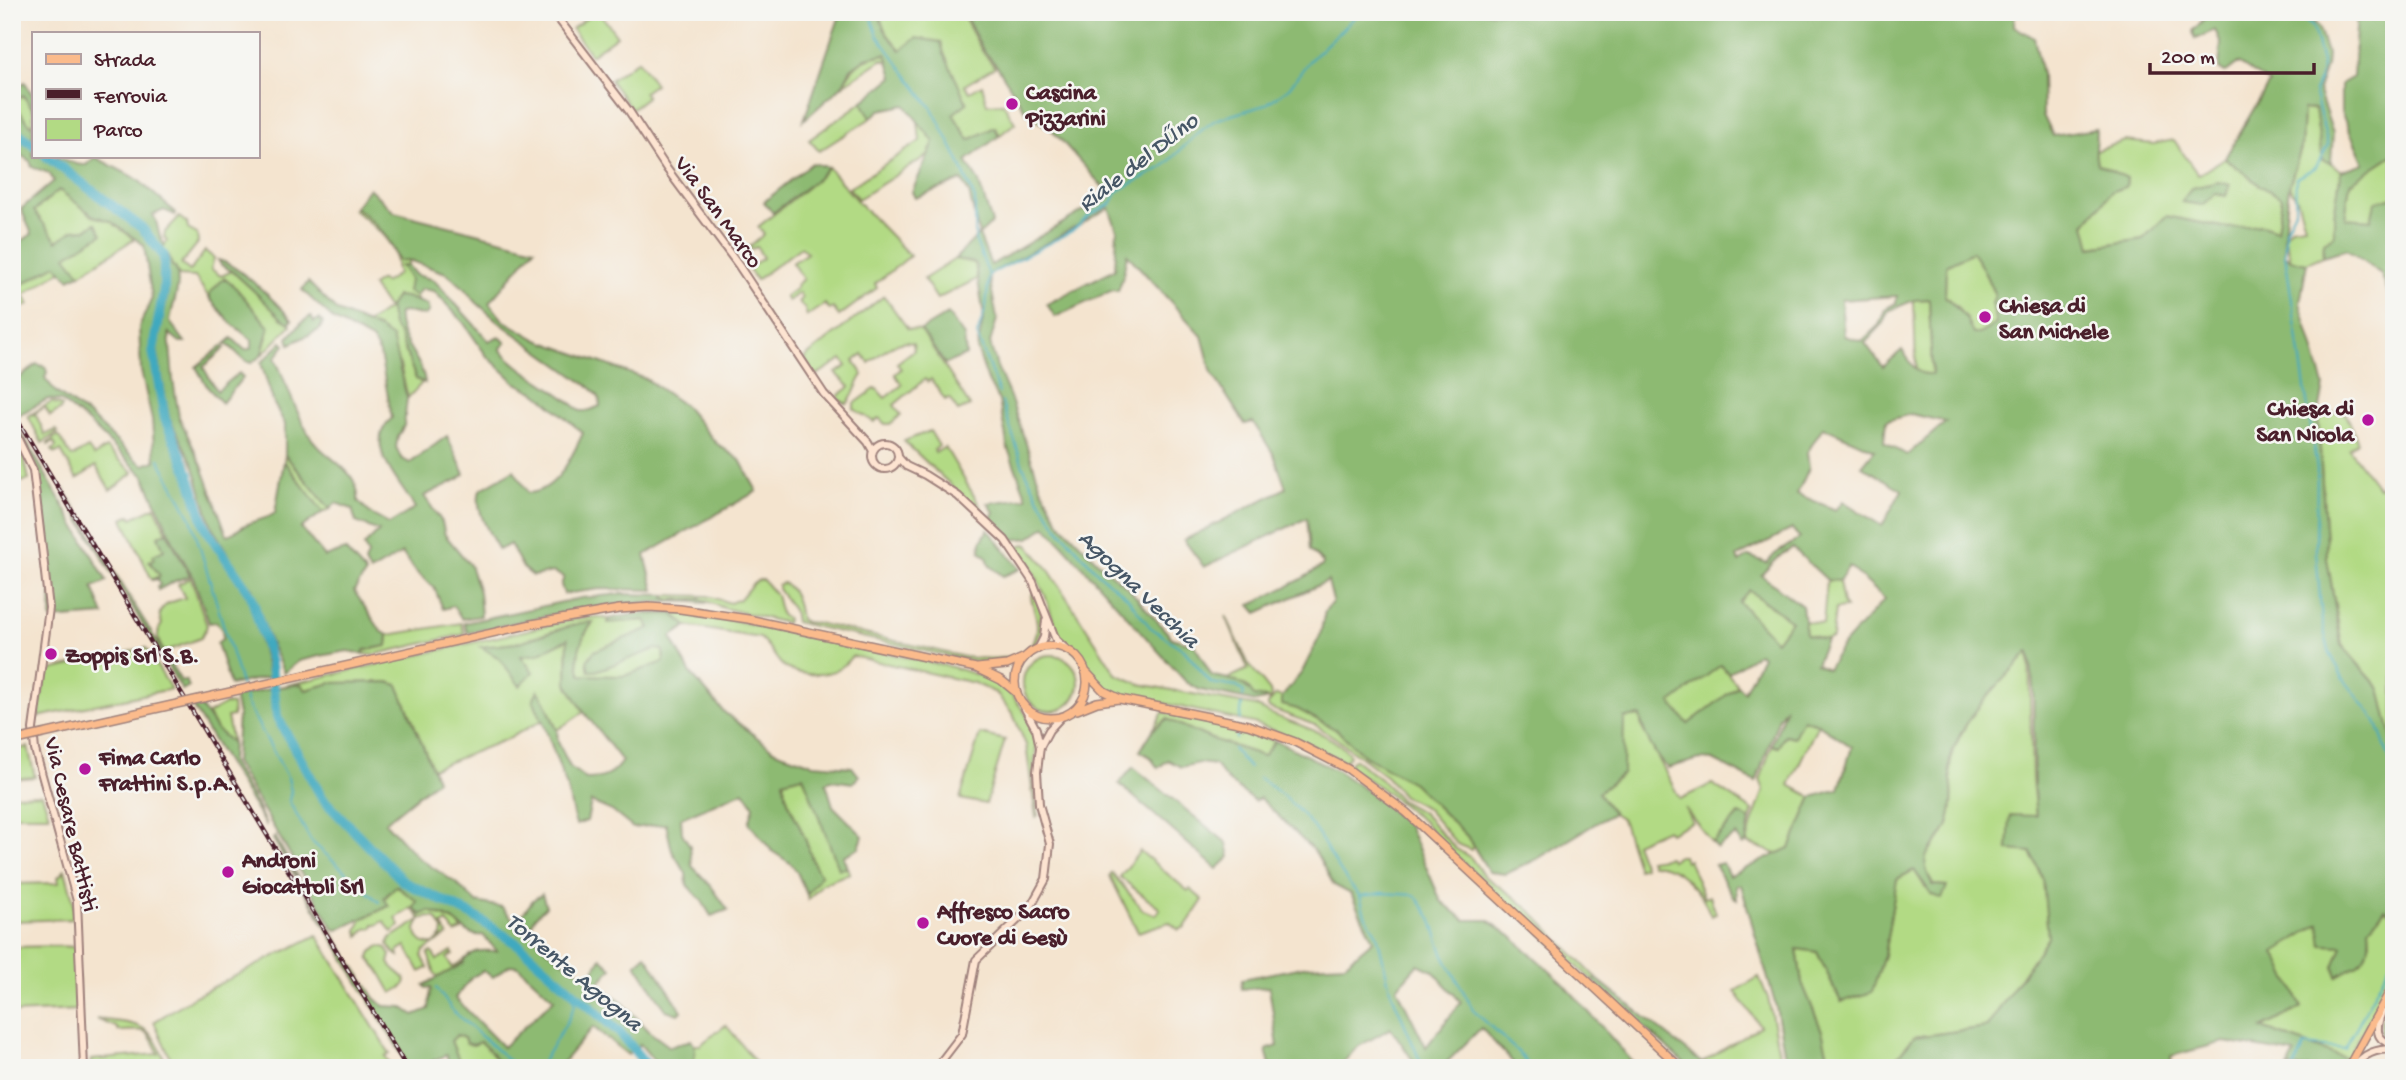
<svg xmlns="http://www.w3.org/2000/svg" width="2406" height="1080" font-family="'Gochi Hand',sans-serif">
<rect width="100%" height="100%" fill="#f6f6f2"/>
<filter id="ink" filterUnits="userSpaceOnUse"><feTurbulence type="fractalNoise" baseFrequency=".0143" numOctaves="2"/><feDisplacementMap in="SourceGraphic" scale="14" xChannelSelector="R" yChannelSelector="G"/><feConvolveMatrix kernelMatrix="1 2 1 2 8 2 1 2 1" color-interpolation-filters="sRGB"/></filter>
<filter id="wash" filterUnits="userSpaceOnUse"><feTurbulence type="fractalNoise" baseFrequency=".00686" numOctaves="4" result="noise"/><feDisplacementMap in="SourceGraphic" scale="28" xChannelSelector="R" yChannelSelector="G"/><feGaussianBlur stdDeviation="1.57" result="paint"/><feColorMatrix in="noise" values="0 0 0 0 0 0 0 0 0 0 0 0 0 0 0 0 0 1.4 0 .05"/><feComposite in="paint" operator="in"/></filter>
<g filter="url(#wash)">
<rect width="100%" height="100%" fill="#f4e4cf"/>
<!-- green -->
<path fill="#b2da84" stroke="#7e7c58" stroke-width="2" d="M595,12H599L617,36L591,55L572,29Z
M880,12H961L982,51L995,67L965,85L970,92L982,85L987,104L1003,103L1015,123L1000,135L995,127L969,140L953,114L966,102L944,54L941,42L901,51C891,39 880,28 880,12Z
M886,54L889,63L883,59L842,86C854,64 861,58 886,54Z
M638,60L655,84L644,92L647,97L631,109L610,80Z
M23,95L33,110V128L16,108V101Z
M862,102L871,118L819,151L809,140Z
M2315,109L2322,160L2331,163L2341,171L2334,216V236L2324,242L2323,256L2307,263L2291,260L2284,235L2291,227L2305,225L2297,199L2289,186L2301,149L2303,110Z
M918,121L934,142L928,155L858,199L849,188L920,141Z
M2174,140L2198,175L2225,158L2261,186L2282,198L2277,230L2262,225L2228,228L2166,216L2143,239L2090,247L2085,225L2112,191L2126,187L2127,178L2097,164L2095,151L2125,141L2153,144Z
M2394,154V197L2371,220L2345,219L2350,183Z
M828,167L858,202L910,256L875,284L877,288L839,316L833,308L830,310L825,304L807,316L805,309L798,302L802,298L799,293L788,301L785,297L797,288L796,285L803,279L792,263L807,253L801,247L756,280L748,268L763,258L757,247L751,249L749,247L764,234L758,227L817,179Z
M59,190L94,216L110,221L134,239L80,274L65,256L101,234L95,223L87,229L74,230L57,242L34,211Z
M355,207C376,222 389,236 399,260H408V266H402L411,279L408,292L416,296L417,300L396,296L393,326L399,334L416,379L422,383L408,398L400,365L379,329L365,325L388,309L372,286L381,280L384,283L398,274C395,267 397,259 394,252C386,234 367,221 353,209Z
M179,217L187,223L188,229L197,234L198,243L181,264L190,271L205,251L214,258L211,269L221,276L232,271L291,325L261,356L267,337L210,293V299L195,277L179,276L175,267L172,266L169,256L163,249L167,241L164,237L165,232Z
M1972,252L1983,269L1995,296L1992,304L1996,325L1979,334H1973L1959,309L1945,296L1946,265Z
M955,259L975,263L977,279L937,299L924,279Z
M56,265L62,270L24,295L29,304L12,315V290Z
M884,296L908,329L921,330L970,406L958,411L949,398L945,400L931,379L928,382L925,379L894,405L901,415L890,424H885L879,418L874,422L854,409V404L876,388L885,398L902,385L895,374L901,369L897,363L914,350L913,343C896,339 882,353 869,363L863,354L854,361L863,375C856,384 855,395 847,404L839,400L838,396L850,387L836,373L847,366L842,359L815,376L804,358Z
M1929,299L1932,375H1921L1916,371L1914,300Z
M52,402L62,406L61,409L50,416L45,407L32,415H36L45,435L56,430L58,432L42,443L28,416Z
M2344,409L2358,442L2349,449L2378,488L2394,475V747L2380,689L2342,645L2327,558L2318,418Z
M930,431L939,446L934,450L935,453L945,447L989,521L904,441Z
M58,435L72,457L88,448L94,456L106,448L133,472L132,474L110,490L96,466L77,479L61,451L55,453L52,450L56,447L54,442L48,445V443Z
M12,438L24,457L29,480L12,484Z
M285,455L330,509L323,512L284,461Z
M155,507L167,532L158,536L164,550L155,559V567L160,577L152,580L123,519L130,515L132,518Z
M1024,544L1028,545L1047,567L1116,674L1140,684L1256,706C1282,723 1331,729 1350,755L1345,762L1305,742L1253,723L1117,693L1107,689L1098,680L1082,658L1059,638L1045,595L1028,560L1018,548Z
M191,578L207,626L201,638L164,652C158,642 155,634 162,624C153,607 172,601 185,598L178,584Z
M759,580H763L776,595L781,615L787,619L786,623L724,608L701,599L669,600L665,597L666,595L708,596L730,603L740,599L753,583Z
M1827,580L1839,581L1843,604L1846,608L1835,609L1832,638L1826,640L1806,634L1804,621L1823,624Z
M783,583C796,590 798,606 800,619L805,622L817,623L965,657C991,660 1038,663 1037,625C1037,615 1032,606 1031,597L1034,591C1059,646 1020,670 969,661L795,622L793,610L778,589V585Z
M1748,590L1791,621L1775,642L1739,602Z
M673,612L737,621L891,654L952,667L994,680L1008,690L1026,714L1037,740L1033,778L1038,815L1036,817L1026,745L1013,714L996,693L974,683L852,656C848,661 845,665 840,668C825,677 794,677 781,664C773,655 769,645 760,638L687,626L673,614H636Z
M1226,616L1248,663L1270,691L1271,696L1269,700L1253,696L1247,686L1227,679L1248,669Z
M599,617L608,619V622L646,620L650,628L617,643L663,650L664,662C650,667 635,675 621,676C607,678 595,674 581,676C574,657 580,638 593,623H580L516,643L483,647C508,668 541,652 568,639L567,684L584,712L557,730L545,701L543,720L507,739L432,769L398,685L388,682L331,683L306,690L274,688L580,618Z
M461,623L465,634L372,655L364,654V651L387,646L388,635Z
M146,648L171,689L38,717L46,671Z
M2029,651L2032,780L2036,817L2008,849L2031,852L2044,879L2048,937L1987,1027L1914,1037L1888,1068H1831L1822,1031L1802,983L1797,948L1817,952L1841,1002L1872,992L1884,955L1897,879L1914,870L1925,887L1947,886L1933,885C1912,847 1940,850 1948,824C1952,812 1953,798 1952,786C1951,776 1948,770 1951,760C1962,715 2000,684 2029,651Z
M1023 683a28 28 0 1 1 56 0a28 28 0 1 1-56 0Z
M1721,665L1738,686L1688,725L1670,702Z
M1276,695L1282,697V705L1297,708L1337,730L1365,756L1413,783L1467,836L1473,846L1471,850L1457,844L1426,808L1403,796L1387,777L1337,739L1315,725L1269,708L1267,705Z
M225,704L232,705L233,716L227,717L232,743L216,730L208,714Z
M1163,712L1236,729L1275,741L1263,756L1209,738L1167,719L1153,730Z
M1640,716L1642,728L1680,799L1712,784L1753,811L1750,820L1739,814L1712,843L1685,808L1692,822L1670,833L1667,829L1635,843L1644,867L1638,869L1622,819L1613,813L1598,793L1623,773V718Z
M1802,719L1818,724L1789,785L1812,797L1790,848L1777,854L1747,843L1753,820L1764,790L1760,780L1772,745L1778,747L1785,735Z
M980,734L1005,740L986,804L960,799Z
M28,747L35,777L12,779V750Z
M1354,759L1384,782L1401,801L1423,813L1455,848L1471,858L1484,876L1513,896L1535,915L1597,979L1593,981L1441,842L1423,821L1375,784L1348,766Z
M804,775L839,868H847L850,873L822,884L808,900L807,895L821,875C812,864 811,856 807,844C799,820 786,805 783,780Z
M42,794L49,815H12V795Z
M1140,851L1188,891L1190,889L1203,900L1185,927L1179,930L1169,922L1138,932L1110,876L1112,873L1143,910L1156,915L1160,909L1120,877Z
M1678,856H1683L1685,861L1688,859L1704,898L1710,896L1716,914L1711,916C1703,894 1678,862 1651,865L1649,860L1669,857L1671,860Z
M65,870L73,900L75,919L12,921V884L59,883L58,877Z
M396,886L417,901L421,915L429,911L457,922L462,930L455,933L447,922L442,925L448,935L424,951L422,956L428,968L420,972L406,946L398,951L399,956L394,953L388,944L391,938L420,920L416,929C416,940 423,945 434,944L442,936L443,930L436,918L427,917L421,919L412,908L396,918L400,926L392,932L384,921L377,925L374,924L372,928L366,929L359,936L357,931L362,919L389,906L384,899Z
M2385,909L2394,913V975L2347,1059L2262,1028L2302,1007L2274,952L2319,924L2342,946L2334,967L2337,976L2370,943L2369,928Z
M317,935L390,1054L385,1056L393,1068H175L154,1022L195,996Z
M56,946L76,947L79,1010L12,1013V947Z
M380,946L387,948L391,955L389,963C394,971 401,973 406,980L404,986L392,993L379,970L369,959L371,952Z
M452,951L453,954L447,958L452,967L463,961L464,963L439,977L435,974L428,954L432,952L437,960Z
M1759,977L1768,998L1782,1068H1704L1702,1063L1760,1026L1735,991Z
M2394,993V1042L2388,1041L2381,1033V1021Z
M96,1019C139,1024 154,1022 167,1068H90L91,1060L159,1054C146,1027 149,1030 119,1031L116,1027Z
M726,1025L760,1068H691L695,1045H700Z
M457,1035L464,1038L466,1043L473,1045L480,1042L492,1053L500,1068H462L451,1041Z"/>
<!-- forest -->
<path fill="#8dba72" stroke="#6c6c4e" stroke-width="2" fill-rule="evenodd" d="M841,12H880C880,28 891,39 901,50L916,38L941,42L944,54L967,103L953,114L969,140L995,127L999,136L966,161L978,180L992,223L979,235L991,265L1110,195L1053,131L1027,113L997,66L983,50L963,12H2015L2014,26L2034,38L2042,74L2043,115L2053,136L2096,129L2095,151L2097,164L2127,178L2126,187L2112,191L2085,224L2091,247L2143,239L2166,216L2228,228L2262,225L2277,230L2282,198L2261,186L2225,158L2269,83L2238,63L2225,73L2219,69L2221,43L2215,30L2195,39L2193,31L2210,12H2304L2318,26L2327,53L2326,66L2318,90L2333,133L2331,163L2322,160L2315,109L2303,110L2301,148L2289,186L2284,235L2285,255L2291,260L2307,263L2300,303L2324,386L2318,418L2327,558L2341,645L2380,689L2394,747V913L2385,909L2369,928C2372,960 2362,962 2337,976L2334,967L2342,946L2322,945L2319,924L2275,952L2302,1007L2262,1028L2347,1059L2343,1068H2288L2295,1054L2224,1042L2171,1056L2172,1068H1888L1914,1037L1987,1027L2048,937L2043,879L2031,852L2008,850L2010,815L2036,816C2030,763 2038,702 2029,652C2000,684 1962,716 1950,760C1948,770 1951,777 1952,786C1953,798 1952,812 1948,824C1940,850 1912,848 1933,885L1947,886L1942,899L1932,895L1914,870L1897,879L1884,955L1872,992L1841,1002L1817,952L1797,949L1802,983L1822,1031L1831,1068H1787L1776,1007L1741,885H1736L1737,899L1733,897L1715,865L1723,863L1729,876L1790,848L1812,797L1839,789L1852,747L1818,724L1803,719L1794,737L1785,735L1778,747L1772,745L1786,707L1779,717L1756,782L1713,760L1700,759L1668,768C1655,756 1643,733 1640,716L1624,718L1623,773L1598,793L1613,813L1537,859L1506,874L1489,872L1467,836L1413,783L1365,756L1337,730L1297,709L1282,705V697L1302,672L1320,636L1325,611L1333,601L1328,581L1257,613L1250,605L1300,580L1322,566L1323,563L1310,550L1307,518L1204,567L1184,540L1286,488L1274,455L1253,422L1245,424L1212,373L1202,336L1127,254L1123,276L1118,291L1113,290L1055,317L1047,304L1115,269L1117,230L1109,208L989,275L997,319L990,343L997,367L1010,397L1041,487L1059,522L1098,562L1129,589L1172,638L1194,644L1212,676C1229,679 1244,680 1254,696L1266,698L1265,700L1256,702L1200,690L1186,682L1046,526L1029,538L1011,540L989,521L994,512L988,503L1027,498L1008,449L999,401L988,381L977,349L984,316L975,263L955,259L979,234L969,193L962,180L915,198L912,192L934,142L905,105L880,110L871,118L862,102L893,77L886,54L866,58L851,69L842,86L804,120ZM1972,252L1983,269L1995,295L1992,304L1996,324L1979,334H1973L1966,318L1945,296L1946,265ZM1897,296L1896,303L1885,309L1879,325L1862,341L1844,336L1841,300ZM1929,299L1932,374C1913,375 1913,364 1902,350L1883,367L1865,343L1882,325L1888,311L1914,300ZM1911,414L1946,422L1907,455L1884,442L1886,421ZM1823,427L1875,450L1862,466L1902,490L1882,526L1843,501L1836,510L1797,494L1809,468L1807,453ZM1792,529L1800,538L1775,554L1767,563L1749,556L1739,562L1737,557ZM1793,548L1827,580L1839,581L1849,566L1885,599L1842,646L1827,669L1816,664L1826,640L1806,634L1802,606L1761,575L1781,555ZM1749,590L1791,621L1776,641L1739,602ZM1759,653L1762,656L1744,692L1738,686L1688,724L1671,703L1721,665L1729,673Z
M2357,12H2394V154L2350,183L2345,218L2371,220L2375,202L2394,197V309L2381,274L2347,249L2323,256L2324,242L2334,236V216L2341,171L2364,163L2341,112V84L2353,77Z
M25,82L33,96V110L23,95L16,101L17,108L33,128V144L12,127V90Z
M12,130L33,146V156H45L142,228L164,257L163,291L153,350L164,419L190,465L206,529L250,601L269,677L230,685L217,643L223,638L222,630L216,622L209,623L193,577L175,545L144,476L89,423L61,401L48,399L17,416L12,408V378L18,379L37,364L45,367L47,372L45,378L56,392L91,417L136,460L144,465L155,461L152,420L141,371L139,327L152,298L144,245L110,221L94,216L59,190L34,211L57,241L74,230L87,229L96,223L102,234L66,256L80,274L69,279L56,265L12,290L14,246L32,234L21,209L54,181L49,173L32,167L30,161L12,150Z
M48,156C66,156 70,166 86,165L95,157L137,179L176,213L175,215L164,210L153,215C160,225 156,236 165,245L163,249L169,256L172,266L175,267C183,285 172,303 170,322L185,342H180L169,333L173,380L179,417L202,466L227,535C235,533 240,527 248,524C258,519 265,520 275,513L284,461L323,512L301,528L325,557L345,550L366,573L354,591L381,631L388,635L387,646L364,650V654L348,651L320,656L299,661L284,673L270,642L252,588L242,578L212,527L193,464L169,418L157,349L168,291L166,256L143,227Z
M812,163L828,167L817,179L773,213L764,202Z
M2219,182L2230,185L2226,196L2215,194L2202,205L2181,202L2192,188Z
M369,188L394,212L535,248L489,303L503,320L538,340L646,379L686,407L716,443L740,460L757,491L645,555L654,590L600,589L564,594L561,585L564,577L553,572L533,576L523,568L510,544L499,550C489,533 474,509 480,490L514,470L528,493C558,491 572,456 583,433L538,394L516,383L486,355L463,322L434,291L421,289L416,296L408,292L410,279L401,266H408L416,275L434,280L489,341L499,336L506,343L500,349C525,377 554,385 580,411H588L600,406L599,397L591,388L500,323L477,303L462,286L446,273L408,260L399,261C389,236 376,223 355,207Z
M218,260C238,264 278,304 292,320L290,323L282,319L252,289L232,271L221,265Z
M224,278L236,288L269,327L261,356L251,363C240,361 235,347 225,344L232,338L245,350L252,348V340L232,324L210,299V293Z
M308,282L337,311L379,329L392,338L407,398L404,426L398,436L396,447L401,458L410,463L447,436L465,474L459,479L424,496L442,522L445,535L470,565L479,592L481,616L462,619L453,606L443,609L434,587L417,573L402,553L370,572L365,563L368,555L364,546L379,531L356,522L352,509L336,503L330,509L285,455V424L274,404L261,363L282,342L285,345L275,358C286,383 295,410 308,433C323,460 360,467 358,501L371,514L389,524L415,508C400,481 361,445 392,418L380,354L372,340L334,320L302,290Z
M396,296L406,297L427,305L429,311L425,315C415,315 408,310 399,313C395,338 423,358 425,383L416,379L399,334L393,326L389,307Z
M948,314L964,336L966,355L945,364L921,330Z
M311,316L314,322L319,319L323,323L319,330L290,344L288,338L301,323Z
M222,346L225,348L203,367L217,391L239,373L243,377L222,403L208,388L196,367Z
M15,422L107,581L93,587L104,615L51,619C53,578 45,489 29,452C25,442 18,433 13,424Z
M65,491L181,681L186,680L189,687L182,690L65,495Z
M988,529L1020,569L1003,576L990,566L987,557L980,551L981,542Z
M167,532L190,576L175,581L158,590L157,586L160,585L158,579L152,580L160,576L149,561L154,559L153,555L164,550L158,536Z
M620,594L666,595L665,598L669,600L701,599L707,603C625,596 547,615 468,633L464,623L581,598Z
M636,614H673L687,626L671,637L691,674L724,712L775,751L813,764L852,767L859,776L853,783L831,780L826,783L833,806L863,836L859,848L843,856L847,868L839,869L803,776L783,781C786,805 799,821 807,844C811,856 812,864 821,875L807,895L797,872L790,863L772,851L749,823L754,806L744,791L681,818L682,833L690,846L692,866L711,886L728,910L711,916L702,901L687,885L686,873L672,851L666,824L633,828L612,811L591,802L587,821L576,825C571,811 570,795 565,782C554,754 546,726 533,700L538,690L545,701L557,730L558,742L570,767L586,779C603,779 612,776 622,761L584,712L567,684L568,639L538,654L521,656L533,672L520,686L499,658L481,647L516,643L580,623L593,622C581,637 574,656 581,675L624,676L664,662L663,650L656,649L596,671H589L587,661L594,651L650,628L646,620L608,623V619Z
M388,682L398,685L437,780L385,822L417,857L456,883L476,902L502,907L516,923L533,900L542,894L546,906L535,917L529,931L548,950L589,979L601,958L612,968L597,985L620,1000L651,1033L670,1047L691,1040C698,1049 695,1058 691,1068H660L640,1044L628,1055L593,1027L558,1068H500L492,1053L480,1042L473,1045L466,1043L464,1038L457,1035L451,1041L462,1068H451L446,1055L417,1068L409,1067L273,839L275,837L310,898L375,998L384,1006L402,1007L414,1015L429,1009L431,987L426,988L424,985L464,963L463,961C477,948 481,951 497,951L483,935C471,937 465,930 457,923C450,917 438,914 429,911L421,915L414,908L417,901L396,886L384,898L389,906L338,930L334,929L235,762L238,715L234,697L272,688L276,717L309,774L278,717L274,688L301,684L306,690L331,683ZM510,965L518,966L554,999L503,1047L455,998L472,977L483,971L493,977Z
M200,705L216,729L232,743L231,762L256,804L266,826L192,706Z
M1167,719L1209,738L1263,756L1275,741L1281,743L1336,770L1370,793L1408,825L1441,901L1465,920H1488L1511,936L1564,984L1638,1068H1518L1481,1028L1441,1068H1418L1391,1028L1356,1048L1339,1068H1271L1266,1050L1278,1046L1269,987L1241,989L1242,979L1308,966L1345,964L1373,940L1351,894L1334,885L1316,853L1260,798L1254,801L1227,780L1215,765L1199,763L1181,767L1168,760L1158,768L1150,757L1140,751L1153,730ZM1418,964L1433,971L1461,1002L1426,1047L1397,988Z
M1133,767L1227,843L1230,857L1217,869L1119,784Z
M1740,814L1750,820L1746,843L1742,845L1736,835L1717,848L1712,843Z
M646,955L682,1011L678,1014L666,1010L636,964Z
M1597,979L1702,1063L1704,1068H1689L1593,981Z"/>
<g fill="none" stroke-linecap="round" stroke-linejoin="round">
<!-- stream -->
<path stroke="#3fa9bf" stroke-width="2" d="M869,12L878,36L933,110L958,159L975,199V239L989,275L986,307L977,335L999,393
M2241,12L2248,17L2257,16L2260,12
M2287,12L2297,15L2313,27L2322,62L2321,75L2314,91L2328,145L2316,167L2296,178L2295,210L2285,230V254L2317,469L2316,551L2322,622L2329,651L2343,678L2376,721L2394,771
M989,275L1072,231L1091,214L1111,204L1118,191L1163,167L1198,133L1215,120L1265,105L1289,88L1309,61L1360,12
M1002,402L1023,466L1038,497L1058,528L1099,574L1127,597L1150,627L1184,650L1211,683L1237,687L1244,692L1243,697
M159,459L191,518L242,687
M244,693L247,704L288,778L291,791L289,801L311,841L379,902
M1240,720L1242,705
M1236,739L1238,728
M1233,749L1249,768
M1259,778C1282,793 1304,813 1319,836C1333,858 1342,878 1360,896L1383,893L1415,895L1431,918L1444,956L1474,1011L1518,1052L1531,1068
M1360,896L1365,915L1377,934L1390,989L1423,1068
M436,988L454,1012L517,1068
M539,1068L568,1020L575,1004L572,991
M2294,1068L2305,1045L2345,1049L2394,956"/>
<!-- river -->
<path stroke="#3fa9bf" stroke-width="10" d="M12,128L33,145
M46,156L142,228L164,256V290L153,350L165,419L187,469L206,529L251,595L271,663L277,717L323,799L404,882L472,915L519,945L620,1033L649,1068"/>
</g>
</g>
<g filter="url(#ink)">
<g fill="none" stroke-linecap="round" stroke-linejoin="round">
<defs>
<path id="secondary" d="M553,12L629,111L667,169L739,266L824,394L868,442L873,451
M12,427L33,470L49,608L33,729L35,750L77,901L84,1068
M872 456a13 13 0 1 1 26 0a13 13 0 1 1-26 0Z
M898,457L906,466L925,475L958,496L1005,540L1033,582L1056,640L1067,650
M1038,649L1044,637L1046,620
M1023,705L1036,729L1040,747
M2382,1012C2376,1027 2374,1041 2394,1044
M936,1068L962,1034L976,960L1030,908L1046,879L1050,844L1039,804L1037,772L1040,747L1049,730L1061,717
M2353,1068C2364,1053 2376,1049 2394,1049"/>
<path id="primary" d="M532,624L619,609L649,607L680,609L748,619L976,668L1001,680L1017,693
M1015 682a36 36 0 1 1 72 0a36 36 0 1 1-72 0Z
M977,668L1007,665L1023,658
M1086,672L1104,691L1120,699L1248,725L1295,742L1348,769L1406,812L1681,1068
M1077,710L1097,702L1119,699
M2348,1068L2394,984"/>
</defs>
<!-- secondary casing -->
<use href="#secondary" stroke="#9f827d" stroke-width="10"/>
<!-- primary casing -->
<use href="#primary" stroke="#9f827d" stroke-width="10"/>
<!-- secondary -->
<use href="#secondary" stroke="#fde4d1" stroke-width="6"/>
<!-- primary -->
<use href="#primary" stroke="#fbbb8c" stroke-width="7"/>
<defs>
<path id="rail" d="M12,411L407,1068"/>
</defs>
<!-- rail casing -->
<use href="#rail" stroke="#4a1f2b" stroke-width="4.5"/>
<!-- rail -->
<use href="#rail" stroke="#f6f6f2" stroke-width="2" stroke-dasharray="5" stroke-linecap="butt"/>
<defs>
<path id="primary-bridge" d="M12,741L532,624"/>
</defs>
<!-- primary-bridge casing -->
<use href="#primary-bridge" stroke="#9f827d" stroke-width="10" stroke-linecap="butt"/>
<!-- primary-bridge -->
<use href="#primary-bridge" stroke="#fbbb8c" stroke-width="7"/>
</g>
</g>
<!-- markers -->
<g fill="#b5179e" stroke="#f6f6f2" stroke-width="2.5">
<circle cx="1012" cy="104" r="7"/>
<circle cx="1985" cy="317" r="7"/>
<circle cx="2368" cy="420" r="7"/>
<circle cx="51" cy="654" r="7"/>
<circle cx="85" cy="769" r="7"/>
<circle cx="228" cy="872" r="7"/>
<circle cx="923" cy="923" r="7"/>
</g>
<g text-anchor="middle" stroke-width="5" stroke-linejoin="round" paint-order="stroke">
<!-- poi labels -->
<g font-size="23" font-weight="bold" fill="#4a1f2b" stroke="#f6f6f2" text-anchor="start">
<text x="1026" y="99">Cascina<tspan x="1026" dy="26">Pizzarini</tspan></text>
<text x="1999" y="312">Chiesa di<tspan x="1999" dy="26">San Michele</tspan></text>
<text x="2354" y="415" text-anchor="end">Chiesa di<tspan x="2354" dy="26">San Nicola</tspan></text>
<text x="65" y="662">Zoppis Srl S.B.</text>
<text x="99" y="764">Fima Carlo<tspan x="99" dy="26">Frattini S.p.A.</tspan></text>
<text x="242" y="867">Androni<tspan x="242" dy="26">Giocattoli Srl</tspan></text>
<text x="937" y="918">Affresco Sacro<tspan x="937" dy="26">Cuore di Gesù</tspan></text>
</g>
<!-- street labels -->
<g font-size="23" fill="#4a1f2b" stroke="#f6f6f2">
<text transform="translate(720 211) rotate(54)" y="8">Via San Marco</text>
<text transform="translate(73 824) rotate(77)" y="8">Via Cesare Battisti</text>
</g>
<!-- water labels -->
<g font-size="24" font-style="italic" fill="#465666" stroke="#f6f6f2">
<text transform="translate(1137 161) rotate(-38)" y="8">Riale del Dűno</text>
<text transform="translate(1140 588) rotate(44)" y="8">Agogna Vecchia</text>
<text transform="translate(575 971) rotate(40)" y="8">Torrente Agogna</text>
</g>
</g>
<!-- margin -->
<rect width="2406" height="1080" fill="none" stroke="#f6f6f2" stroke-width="42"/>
<!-- legend -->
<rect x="32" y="32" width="228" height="126" fill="#f6f6f2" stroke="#b1a0a2" stroke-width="2"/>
<rect x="46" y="54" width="35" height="10" fill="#fbbb8c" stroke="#b1a0a2" stroke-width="2"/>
<text x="94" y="66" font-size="21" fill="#4a1f2b">Strada</text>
<rect x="46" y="89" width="35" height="10" fill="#4a1f2b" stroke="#b1a0a2" stroke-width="2"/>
<text x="94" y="102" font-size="21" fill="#4a1f2b">Ferrovia</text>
<rect x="46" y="119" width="35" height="21" fill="#b2da84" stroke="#b1a0a2" stroke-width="2"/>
<text x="94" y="136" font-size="21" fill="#4a1f2b">Parco</text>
<!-- scale -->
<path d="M2150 63v10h164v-10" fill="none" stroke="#4a1f2b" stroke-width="3.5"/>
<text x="2161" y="63" font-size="21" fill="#4a1f2b" stroke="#f6f6f2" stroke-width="5" paint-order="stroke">200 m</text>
</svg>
